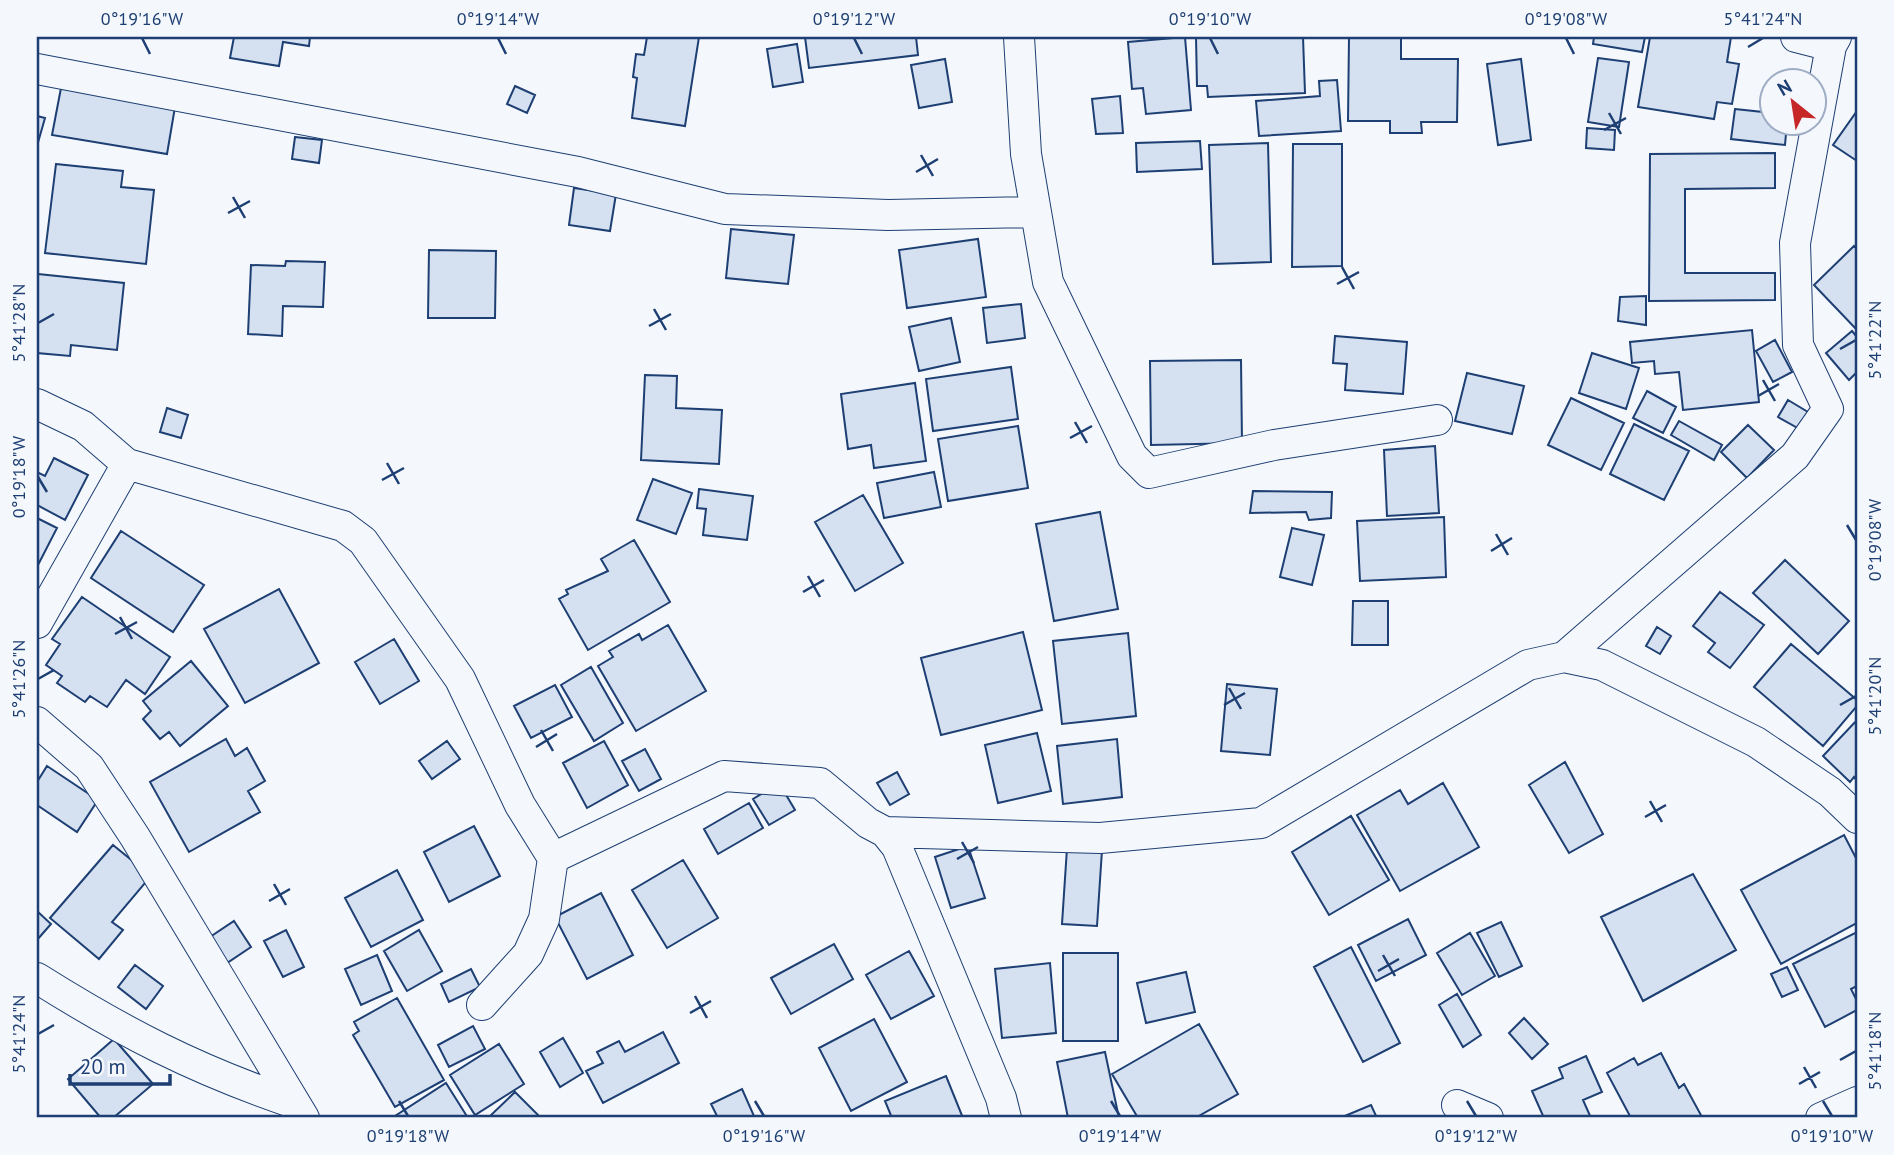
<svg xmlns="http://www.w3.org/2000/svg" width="1894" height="1155" font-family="'PT Sans',sans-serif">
<rect width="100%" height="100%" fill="#f4f7fb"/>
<!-- building -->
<path fill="#d5e0f0" stroke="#1d3f73" stroke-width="2" d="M234,37H310L309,46L283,42L279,66L230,58Z
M647,37H699L685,126L632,118L637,78L633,77L636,54L644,55Z
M805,37H916L918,55L809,68Z
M1185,37L1191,110L1146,114L1143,88L1132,89L1128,42Z
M1196,37H1303L1305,93L1208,97L1207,86H1197Z
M1349,37H1401V59H1458L1457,122H1421L1422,133H1390V121H1348Z
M1594,37H1645L1642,52L1593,44Z
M1650,37H1731L1727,62L1739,64L1732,104L1717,102L1714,119L1638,107Z
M797,44L803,82L773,87L767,49Z
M1598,58L1629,62L1619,127L1588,122Z
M945,59L952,102L919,108L911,65Z
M1521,59L1531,140L1498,145L1487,64Z
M1337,80L1341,131L1259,136L1256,101L1320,96L1319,81Z
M515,86L535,95L527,113L507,104Z
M61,88L175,107L167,154L52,135Z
M1120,96L1123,133L1096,134L1092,99Z
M1735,109L1772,113V122H1787L1785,145L1731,139Z
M1857,111V161L1833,145Z
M37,116L45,118L37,146Z
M1587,128L1615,130L1614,150L1586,148Z
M295,137L322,140L319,163L292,159Z
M1200,141L1202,169L1137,172L1136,143Z
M1268,143L1271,262L1213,264L1209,145Z
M1293,144H1342V266L1292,267Z
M1775,153V188L1685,189V273H1775V300L1649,301L1650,154Z
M56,164L123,171L121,187L154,190L146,264L45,253Z
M574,188L616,194L610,231L569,225Z
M731,229L794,235L788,284L726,278Z
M978,239L986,297L907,308L899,250Z
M1854,246L1857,249V330L1814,285Z
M429,250L496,251L495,318H428Z
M286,261L325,262L323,307L283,306L282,336L248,334L251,265L285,266Z
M38,274L124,283L117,350L71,345L70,356L37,353Z
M1646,296V325L1618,321L1620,297Z
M1021,304L1025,338L987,343L983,308Z
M951,318L960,362L919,371L909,327Z
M1752,330L1759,402L1683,410L1679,372L1655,374L1654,361L1632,363L1630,342Z
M1852,331L1857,337V372L1849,380L1826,353Z
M1335,336L1407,342L1403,394L1345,390L1347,364L1333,363Z
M1775,340L1792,372L1773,382L1756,351Z
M1592,353L1639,368L1626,409L1579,393Z
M1241,360L1242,443L1151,445L1150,361Z
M1011,367L1018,419L933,431L926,379Z
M1467,373L1524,386L1512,434L1455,421Z
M645,375L677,376L676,408L722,410L719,464L641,460Z
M915,383L926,461L874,468L871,445L848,449L841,394Z
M1647,391L1676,407L1663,433L1633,418Z
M1571,398L1624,423L1601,470L1548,445Z
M1788,400L1813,415L1803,431L1778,417Z
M167,408L188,415L181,438L160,432Z
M1679,421L1722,445L1714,460L1671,435Z
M1634,424L1689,451L1664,500L1610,474Z
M1748,425L1774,450L1747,478L1721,452Z
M1018,426L1028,488L948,501L938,439Z
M1435,446L1439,513L1387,516L1384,450Z
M54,458L88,475L65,520L37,505V472L45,476Z
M934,472L941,507L884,518L877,483Z
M653,479L692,493L676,534L637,520Z
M699,489L753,496L747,540L703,535L706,509L697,508Z
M1253,491L1332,492L1331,518L1309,520L1306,512L1250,513Z
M863,495L903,563L855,591L815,522Z
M1100,512L1118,609L1054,621L1036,524Z
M1444,517L1446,577L1360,581L1357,521Z
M37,518L57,528L39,563L37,561Z
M1292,528L1324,535L1312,585L1280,577Z
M121,531L204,585L173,632L91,578Z
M634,540L670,602L588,650L559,599L568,594L566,590L608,571L601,559Z
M1785,560L1849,621L1818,654L1753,593Z
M279,589L319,663L245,703L204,629Z
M1720,592L1764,625L1730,668L1708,652L1715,643L1693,626Z
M82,597L170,657L145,694L126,680L107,707L90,696L85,702L57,683L62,676L46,665L60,644L52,639Z
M1353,601H1388V645H1352Z
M668,625L706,691L636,731L598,666L613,657L609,651L639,634L642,640Z
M1657,627L1671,636L1660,654L1646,646Z
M1023,632L1042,710L941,735L921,658Z
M1128,633L1136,716L1062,724L1053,641Z
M394,639L419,681L380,704L355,662Z
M1791,644L1857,700V706L1823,746L1754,687Z
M191,661L228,706L180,746L169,732L160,739L143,719L151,711L143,701Z
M591,667L623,723L594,741L561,685Z
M1227,684L1277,689L1270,755L1221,751Z
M555,685L572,717L531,738L514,706Z
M1857,720V781L1854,777L1850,782L1823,756Z
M1037,733L1051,791L998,803L985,745Z
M226,739L235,756L247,748L265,781L248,791L260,812L189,852L150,782Z
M1117,739L1122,797L1063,804L1057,746Z
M447,741L460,759L432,779L419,761Z
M604,741L628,785L587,808L563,763Z
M645,749L661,779L639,791L622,761Z
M1565,762L1603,834L1569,853L1529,785Z
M47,766L98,800L77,832L37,805V782Z
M897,772L909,794L890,805L877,783Z
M779,783L795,810L769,825L753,799Z
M1443,783L1479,847L1400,891L1357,815L1400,790L1408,804Z
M749,803L763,828L718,854L704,829Z
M1351,816L1389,880L1329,915L1292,852Z
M474,826L500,876L449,902L424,852Z
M1844,835L1857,860V923L1781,964L1741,890Z
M113,845L151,876L112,922L123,930L99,959L50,918Z
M968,846L985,898L951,908L935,857Z
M1067,848L1102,850L1097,926L1062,924Z
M683,860L718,918L667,948L632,890Z
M397,870L423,920L371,947L345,898Z
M1693,874L1736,950L1643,1001L1601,917Z
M601,893L633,955L587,979L555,917Z
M37,911L51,924L37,940Z
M1408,919L1426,955L1376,981L1358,945Z
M234,921L251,947L227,963L210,937Z
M1501,922L1522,966L1499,977L1477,933Z
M286,930L304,967L283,977L264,941Z
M419,930L442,971L407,991L384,951Z
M1857,932V986L1851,989L1857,1001V1010L1825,1027L1793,964Z
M1470,933L1495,976L1462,995L1437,953Z
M834,944L853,979L791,1014L771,978Z
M1351,947L1400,1043L1363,1062L1314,967Z
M909,951L934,996L891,1019L866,975Z
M1063,953H1118V1041H1063Z
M377,955L392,991L361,1005L345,969Z
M1050,963L1056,1033L1002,1038L995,969Z
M135,965L163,986L146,1009L118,987Z
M1787,967L1798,990L1782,997L1771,974Z
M471,969L480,987L449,1002L441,984Z
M1186,972L1195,1012L1146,1023L1137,983Z
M1457,994L1481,1035L1463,1047L1439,1005Z
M397,998L444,1080L395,1107L353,1035L359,1031L354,1022Z
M1524,1018L1548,1044L1532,1059L1509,1033Z
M874,1019L907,1082L851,1111L819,1048Z
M1199,1024L1238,1094L1195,1118H1138L1112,1074Z
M473,1026L485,1049L449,1067L438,1045Z
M663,1032L679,1063L603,1103L586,1071L603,1063L597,1052L619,1041L625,1052Z
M563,1038L583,1073L560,1087L540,1052Z
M114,1039L153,1084L113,1118H101L68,1079Z
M499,1044L524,1084L475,1115L450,1075Z
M1105,1052L1119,1118H1068L1057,1062Z
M1661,1053L1679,1088L1684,1084L1702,1117L1631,1118L1607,1073L1634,1058L1638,1065Z
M1586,1056L1602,1092L1583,1100L1591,1118H1544L1532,1091L1563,1078L1559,1068Z
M946,1076L963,1118H892L885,1101Z
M446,1083L468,1118H392Z
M742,1089L754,1116L718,1118L711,1104Z
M515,1092L541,1118H488Z
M1371,1105L1377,1118H1340Z"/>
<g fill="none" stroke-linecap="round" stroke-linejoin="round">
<defs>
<path id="minor" d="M1019,37L1026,154L1048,282L1132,456L1149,473L1274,445L1437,420
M1796,37L1831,46
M37,69L578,172L725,209L888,215L1036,212
M37,404L83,426L127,464L343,526L363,541L460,679L520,805L553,858L544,919L528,954L482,1005
M37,623L127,464
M1564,657L1795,456L1828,409L1798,345L1795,243L1831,46L1836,37
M37,722L89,767L135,837L304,1118
M885,832L897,847L1001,1098L1006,1118
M553,858L724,776L820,783L868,823L885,832L1100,838L1261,823L1528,665L1564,657L1602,665L1756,742L1830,792L1857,818
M37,978C123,1032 194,1069 291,1102
M1457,1105L1488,1118
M1821,1118L1857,1102"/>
</defs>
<!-- minor casing -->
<use href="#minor" stroke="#1d3f73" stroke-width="32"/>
<!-- minor -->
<use href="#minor" stroke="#f4f7fb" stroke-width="30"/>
</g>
<!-- ticks -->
<path fill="none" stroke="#1d3f73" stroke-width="2.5" d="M142,38L150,54M498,38L506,54M854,38L862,54M1210,38L1218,54M1566,38L1574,54M1748,47L1763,38M1609,113L1621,134M1604,130L1626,118M921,155L933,176M916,172L938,159M233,197L245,218M228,213L250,201M1342,267L1354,289M1337,284L1359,272M654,309L666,330M38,323L54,314M649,326L671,314M1840,349L1856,340M1763,380L1775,401M1758,396L1779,384M1075,422L1087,443M1070,438L1092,426M387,463L399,484M38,477L47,492M382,480L404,468M1847,525L1856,540M1496,534L1508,555M1491,551L1512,538M808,576L820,597M803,592L824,580M120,617L132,639M115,634L137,622M38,679L54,670M1229,688L1241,709M1224,705L1245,693M1840,705L1856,696M541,730L553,751M536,747L557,734M1650,801L1662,822M1645,817L1666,805M962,842L974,863M957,859L978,847M274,884L286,905M269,901L290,889M1383,955L1395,976M1378,971L1399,959M695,996L707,1018M690,1013L711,1001M38,1034L54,1025M1840,1060L1856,1051M1804,1067L1816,1088M1799,1084L1820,1072M399,1101L408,1116M755,1101L764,1116M1111,1101L1120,1116M1467,1101L1476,1116M1823,1101L1832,1116"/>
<!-- border -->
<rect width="1894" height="1155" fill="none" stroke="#f4f7fb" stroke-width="77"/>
<!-- north arrow -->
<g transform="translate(1793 102) rotate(330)"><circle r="33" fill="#f4f7fb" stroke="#9eadc5" stroke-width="2"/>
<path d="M0-5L12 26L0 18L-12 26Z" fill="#c62828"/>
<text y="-10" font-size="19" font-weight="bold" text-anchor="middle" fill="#1d3f73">N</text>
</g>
<!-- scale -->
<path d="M70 1074v10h100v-10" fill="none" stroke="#1d3f73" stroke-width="3.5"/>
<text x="80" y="1074" font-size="21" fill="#1d3f73" stroke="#f4f7fb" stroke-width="5" paint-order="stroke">20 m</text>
<rect x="38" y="38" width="1818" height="1078" fill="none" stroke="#1d3f73" stroke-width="2.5"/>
<g font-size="18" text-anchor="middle" fill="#1d3f73">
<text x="142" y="25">0°19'16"W</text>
<text x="498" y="25">0°19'14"W</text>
<text x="854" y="25">0°19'12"W</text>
<text x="1210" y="25">0°19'10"W</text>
<text x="1566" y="25">0°19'08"W</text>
<text x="1763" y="25">5°41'24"N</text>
<text transform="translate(19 323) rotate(-90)" y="6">5°41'28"N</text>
<text transform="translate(1875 340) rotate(-90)" y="6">5°41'22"N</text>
<text transform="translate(19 477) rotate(-90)" y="6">0°19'18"W</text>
<text transform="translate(1875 540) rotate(-90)" y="6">0°19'08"W</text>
<text transform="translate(19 679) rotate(-90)" y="6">5°41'26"N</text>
<text transform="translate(1875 696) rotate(-90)" y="6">5°41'20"N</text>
<text transform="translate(19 1034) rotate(-90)" y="6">5°41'24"N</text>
<text transform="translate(1875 1051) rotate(-90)" y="6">5°41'18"N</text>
<text x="408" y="1142">0°19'18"W</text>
<text x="764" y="1142">0°19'16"W</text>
<text x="1120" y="1142">0°19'14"W</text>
<text x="1476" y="1142">0°19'12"W</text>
<text x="1832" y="1142">0°19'10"W</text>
</g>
</svg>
